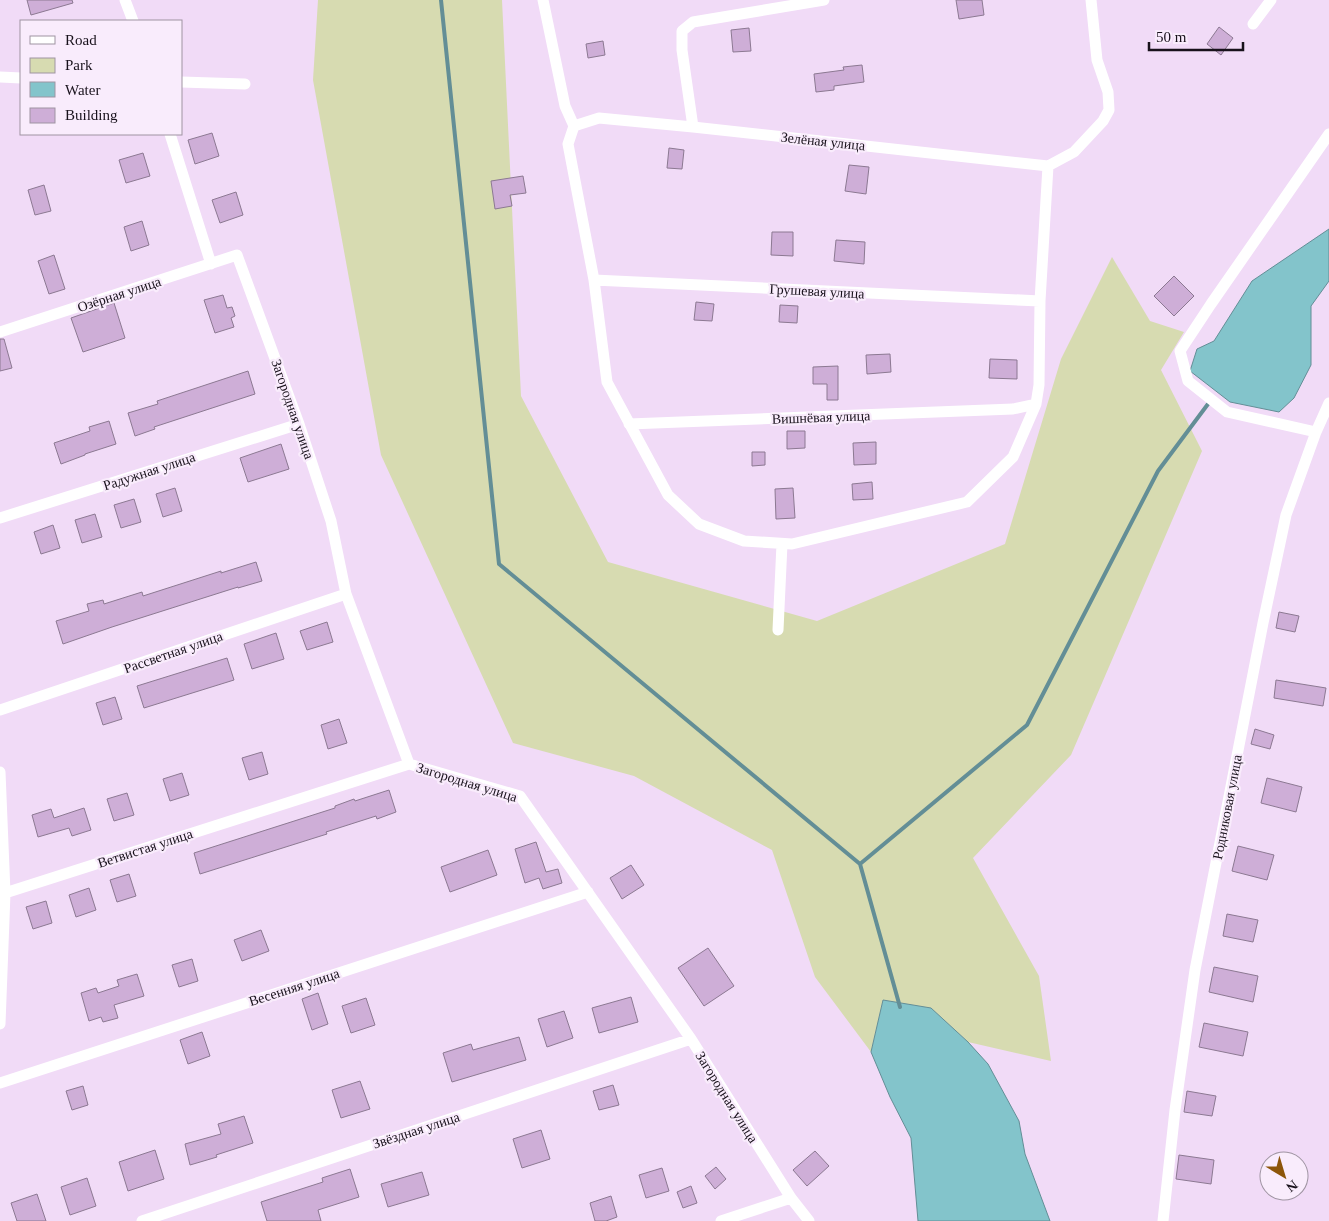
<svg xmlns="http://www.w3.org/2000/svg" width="1329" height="1221" font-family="'Times New Roman',serif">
<rect width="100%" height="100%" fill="#f1dbf7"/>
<!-- green -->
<path fill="#d7dbb1" d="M318,0H502L521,396L608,562L817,621L1005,544L1061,359L1112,257L1150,321L1184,332L1161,370L1202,451L1071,755L973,858L1039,976L1051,1061L968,1042L930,1008L883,1000L871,1052L815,977L772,850L634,776L513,743L381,455L313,80Z"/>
<!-- water -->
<path fill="#83c4cb" stroke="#638e96" d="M1329,229V281L1311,306V365L1294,398L1279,412L1230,402L1190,371L1197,349L1214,341L1252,281Z
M883,1000L931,1008L968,1042L988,1064L1019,1121L1025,1154L1050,1221H918L911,1138L890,1097L871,1052Z"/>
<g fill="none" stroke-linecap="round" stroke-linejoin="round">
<!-- stream -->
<path stroke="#638e96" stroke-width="4" d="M441,0L499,564L860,864L900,1007
M860,864L1027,725L1158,471L1208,404"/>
</g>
<!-- building -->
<path fill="#ceaed7" stroke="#8c7992" d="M27,0H72L73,3L31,15Z
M956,0H982L984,15L959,19Z
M1219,27L1233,38L1221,55L1207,44Z
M749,28L751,51L733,52L731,30Z
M603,41L605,55L588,58L586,44Z
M862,65L864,82L834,86V90L816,92L814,74L844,70L843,67Z
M212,133L219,156L195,164L188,140Z
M669,148L684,150L682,169L667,168Z
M143,153L150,176L126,183L119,160Z
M849,165L869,167L866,194L845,191Z
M523,176L526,193L510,195L512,206L495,209L491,181Z
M44,185L51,211L35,215L28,190Z
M236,192L243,215L220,223L212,200Z
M142,221L149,245L131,251L124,227Z
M772,232H793V256L771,255Z
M836,240L865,242L864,264L834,261Z
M54,255L65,289L49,294L38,261Z
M1174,276L1194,296L1174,316L1154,296Z
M223,295L227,308L232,307L235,316L231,318L234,327L215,333L204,300Z
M696,302L714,304L712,321L694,320Z
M114,303L125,338L83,352L71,318Z
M780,305L798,306L797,323L779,322Z
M0,339H4L12,368L0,371Z
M890,354L891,372L867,374L866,355Z
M990,359L1017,360V379L989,378Z
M838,366V400H827V384H813V367Z
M248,371L255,394L154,427L155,429L135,436L128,413L158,404L157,401Z
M109,421L116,444L85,454V455L61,464L54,443L90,431L89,427Z
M787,431H805V448L787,449Z
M876,442V464L854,465L853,443Z
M281,444L289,469L248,482L240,458Z
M752,452H765V465L752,466Z
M872,482L873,499L853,500L852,484Z
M175,488L182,511L163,517L156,494Z
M793,488L795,518L776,519L775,489Z
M134,499L141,522L121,528L114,505Z
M95,514L102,537L82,543L75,520Z
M53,525L60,548L41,554L34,532Z
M256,562L262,581L238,588V587L112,627L63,644L56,621L89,611L87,604L103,600L104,604L142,592L143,596L221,571V573Z
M1279,612L1299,616L1295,632L1276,628Z
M327,622L333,642L307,650L300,631Z
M276,633L284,659L252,669L244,644Z
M227,658L234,680L144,708L137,686Z
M1276,680L1326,688L1323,706L1274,698Z
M115,697L122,719L103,725L96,703Z
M339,719L347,743L328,749L321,725Z
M1255,729L1274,735L1270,749L1251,744Z
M262,752L268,774L249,780L242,758Z
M182,773L189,795L170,801L163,779Z
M1267,778L1302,787L1296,812L1261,803Z
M389,790L396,812L377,819L376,816L326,832L327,834L200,874L194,853L335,808V806L354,799L355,801Z
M127,793L134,815L114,821L107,799Z
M84,808L91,830L72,836L69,828L38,837L32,815L51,809L54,818Z
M536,842L546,872L558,869L562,883L543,889L539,878L525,883L515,849Z
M1238,846L1274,855L1267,880L1232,871Z
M488,850L497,875L450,892L441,867Z
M631,865L644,885L622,899L610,878Z
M129,874L136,896L117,902L110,880Z
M89,888L96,910L76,917L69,895Z
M46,901L52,923L33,929L26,907Z
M1227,914L1258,920L1253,942L1223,936Z
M261,930L269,951L242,961L234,940Z
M708,948L734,986L704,1006L678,968Z
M192,959L198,981L179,987L172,965Z
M1214,967L1258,976L1253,1002L1209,992Z
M137,974L144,996L114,1005L118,1018L103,1022L101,1017L89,1021L81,993L96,988L98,993L119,986L117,980Z
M318,993L328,1024L312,1030L302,999Z
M631,997L638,1022L599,1033L592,1008Z
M366,998L375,1025L351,1033L342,1006Z
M564,1011L573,1038L547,1047L538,1019Z
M1204,1023L1248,1032L1243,1056L1199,1047Z
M202,1032L210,1056L188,1064L180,1040Z
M519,1037L526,1060L452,1082L443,1053L471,1044L473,1050Z
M360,1081L370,1109L341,1118L332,1090Z
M613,1085L619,1105L599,1110L593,1091Z
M83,1086L88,1105L72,1110L66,1091Z
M1187,1091L1216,1096L1212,1116L1184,1112Z
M244,1116L253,1143L216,1155L217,1157L190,1165L185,1144L221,1134L218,1124Z
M541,1130L550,1159L522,1168L513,1139Z
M155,1150L164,1179L128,1191L119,1162Z
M815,1151L829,1166L807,1186L793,1170Z
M1179,1155L1214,1160L1211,1184L1176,1179Z
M716,1167L726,1179L715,1189L705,1176Z
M662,1168L669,1191L646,1198L639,1175Z
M350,1169L359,1197L318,1210L321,1221H267L261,1202L323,1182L322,1178Z
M422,1172L429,1195L388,1207L381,1184Z
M87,1178L96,1206L70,1215L61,1187Z
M691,1186L697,1203L683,1208L677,1192Z
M37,1194L46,1221H17L11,1203Z
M611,1196L617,1217L606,1221H595L590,1203Z"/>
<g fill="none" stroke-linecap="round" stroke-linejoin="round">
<!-- minor -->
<path stroke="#fff" stroke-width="11" d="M125,0L133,21
M543,0L565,106L574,126
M1253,24L1271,0
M0,77L21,78
M181,82L245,84
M693,127L682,50V31L693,22L824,0
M170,134L211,264
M594,280L1040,301
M0,332L237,255L299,424L331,521L346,594L409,764
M1036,404L1013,457L967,502L792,544L744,541L699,524L668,495L607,382L594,280L568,144L574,126L599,118L693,127L1048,166
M629,424L1013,409L1036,404L1039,385L1040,301L1048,166L1074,152L1103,121L1109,110L1108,92L1097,60L1091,0
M1316,432L1227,412L1188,381L1180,351L1211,304L1329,134
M0,518L299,424
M778,630L782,544
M0,710L346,594
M409,764L520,796L691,1039L791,1198L809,1221
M0,772L5,893
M0,1024L5,893L409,764
M0,1083L588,892
M142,1221L691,1039
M721,1221L791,1198
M1163,1221L1175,1110L1195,970L1263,623L1286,515L1316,432L1329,403"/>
</g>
<g text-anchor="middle" stroke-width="4.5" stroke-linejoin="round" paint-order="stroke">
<!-- street labels -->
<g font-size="14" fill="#18111b" stroke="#f9ecfc">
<text transform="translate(823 141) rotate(6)" y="5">Зелёная улица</text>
<text transform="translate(817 291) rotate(3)" y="5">Грушевая улица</text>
<text transform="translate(119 294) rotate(-18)" y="5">Озёрная улица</text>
<text transform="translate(293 409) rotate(71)" y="5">Загородная улица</text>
<text transform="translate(821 417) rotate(-2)" y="5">Вишнёвая улица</text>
<text transform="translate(149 471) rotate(-18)" y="5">Радужная улица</text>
<text transform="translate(173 652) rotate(-19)" y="5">Рассветная улица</text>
<text transform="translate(467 782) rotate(17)" y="5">Загородная улица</text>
<text transform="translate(1227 807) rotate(-79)" y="5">Родниковая улица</text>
<text transform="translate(145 848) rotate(-18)" y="5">Ветвистая улица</text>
<text transform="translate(294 987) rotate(-18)" y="5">Весенняя улица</text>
<text transform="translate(727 1097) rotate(58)" y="5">Загородная улица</text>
<text transform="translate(416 1130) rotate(-18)" y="5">Звёздная улица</text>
</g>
</g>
<!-- legend -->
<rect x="20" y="20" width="162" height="115" fill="#f9ecfc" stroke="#9f94a2"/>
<rect x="30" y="36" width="25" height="8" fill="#ffffff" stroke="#9f94a2"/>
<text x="65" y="45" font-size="15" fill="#18111b">Road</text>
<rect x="30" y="58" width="25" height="15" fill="#d7dbb1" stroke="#9f94a2"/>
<text x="65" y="70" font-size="15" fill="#18111b">Park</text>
<rect x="30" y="82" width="25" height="15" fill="#83c4cb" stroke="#9f94a2"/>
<text x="65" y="95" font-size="15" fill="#18111b">Water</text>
<rect x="30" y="108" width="25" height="15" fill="#ceaed7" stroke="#9f94a2"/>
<text x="65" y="120" font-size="15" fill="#18111b">Building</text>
<!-- north arrow -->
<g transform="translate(1284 1176) rotate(142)"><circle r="24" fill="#f9ecfc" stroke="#9f94a2"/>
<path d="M0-4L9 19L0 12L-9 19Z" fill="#8d560a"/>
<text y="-8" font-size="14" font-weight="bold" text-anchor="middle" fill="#18111b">N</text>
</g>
<!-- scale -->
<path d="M1149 42v8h94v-8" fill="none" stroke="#18111b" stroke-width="2.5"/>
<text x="1156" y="42" font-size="15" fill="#18111b" stroke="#f9ecfc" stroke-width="4" paint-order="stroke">50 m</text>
</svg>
